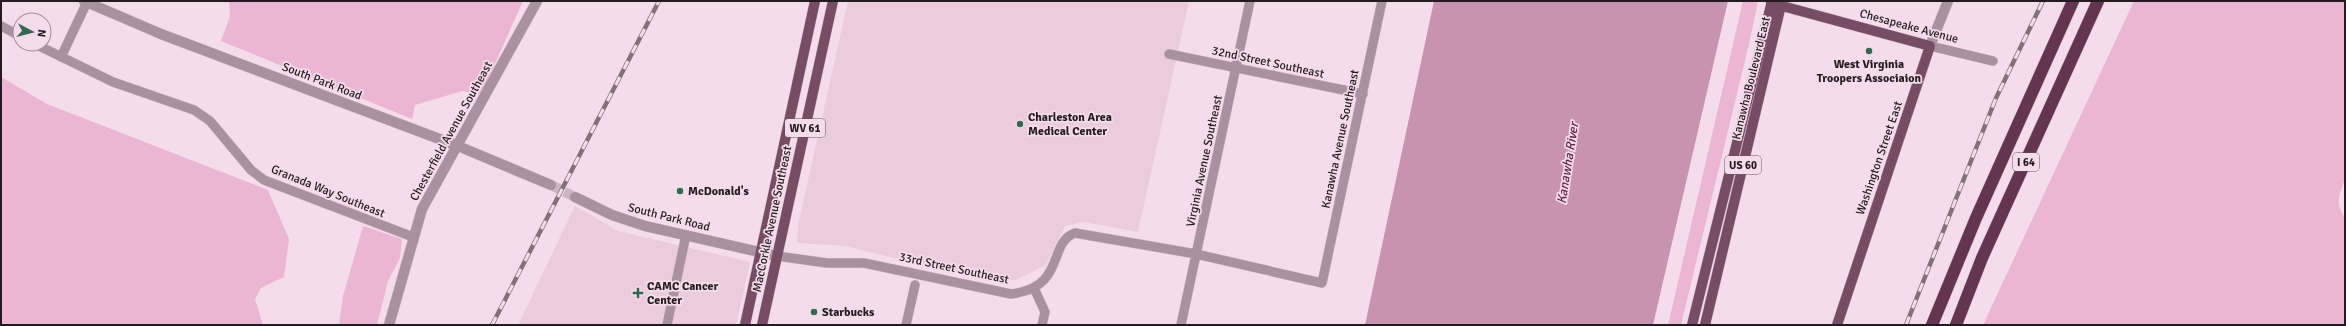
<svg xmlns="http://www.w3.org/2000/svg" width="2346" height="326" font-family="Signika,sans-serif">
<rect width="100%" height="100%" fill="#f5dcea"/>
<!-- built -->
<path fill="#ebccdc" d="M848,1H1189L1138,232L1084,222L1065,226L1046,265L1016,280L986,281L845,246L797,243L798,225Z
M575,206L618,231L750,262L736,325H518Z"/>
<!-- green -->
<path fill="#ebb6d4" d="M229,1H523L481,95L462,91L415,105L412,119L221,41L230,16Z
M1743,1H1758L1749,44L1681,325H1668Z
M2134,1H2345V179C2339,195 2335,203 2345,218V325H1983Z
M1,77L47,104L268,190L289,239L284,277L261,288L255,299L263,325H1Z
M363,226L402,239L400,258L388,281L377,325H339L343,296Z"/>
<!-- water -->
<path fill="#c892b1" d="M1434,1H1728L1653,325H1365Z"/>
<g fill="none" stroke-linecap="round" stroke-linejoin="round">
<!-- tertiary-tunnel -->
<path stroke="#cbb5c2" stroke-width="10" stroke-dasharray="10 5" stroke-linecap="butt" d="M551,185L575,197"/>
<defs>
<path id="minor" d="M1,26L20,36
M35,44L113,82L194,110L210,121L251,170L264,180L413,237
M1930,46L1993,61
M1169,54L1363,94
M61,57L87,2
M777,256L827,263H864L1011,294C1067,287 1047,243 1075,233L1196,254L1322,283L1382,1
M1034,288L1045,312L1042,325
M667,325L686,235
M906,325L915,285
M1181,325L1250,1"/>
<path id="tertiary" d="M84,1L161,34L458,146L551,185
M1930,46L1948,1
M575,197L612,215L645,226L777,256
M389,325L422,209L537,1"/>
<path id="primary" d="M1771,3L1930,46L1837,325
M745,325L815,1
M762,325L833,1
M1692,325L1772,1
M1705,325L1782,1"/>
<path id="motorway" d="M1932,325L1976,218L2073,1
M1956,325L1982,258L2098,1"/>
</defs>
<!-- minor casing -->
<use href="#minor" stroke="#cfb9c6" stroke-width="10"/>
<!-- tertiary casing -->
<use href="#tertiary" stroke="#cfb9c6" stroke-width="11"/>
<!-- primary casing -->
<use href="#primary" stroke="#cfb9c6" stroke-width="11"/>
<!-- motorway casing -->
<use href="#motorway" stroke="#cfb9c6" stroke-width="13"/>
<!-- minor -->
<use href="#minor" stroke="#a9919f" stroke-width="9"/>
<!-- tertiary -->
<use href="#tertiary" stroke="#a9919f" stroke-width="10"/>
<!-- primary -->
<use href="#primary" stroke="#764d65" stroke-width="10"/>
<!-- motorway -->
<use href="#motorway" stroke="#633551" stroke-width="12"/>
<defs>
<path id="rail" d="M492,325L659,1
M1906,325L1996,98L2043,1"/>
</defs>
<!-- rail casing -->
<use href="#rail" stroke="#82717a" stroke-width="4.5"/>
<!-- rail -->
<use href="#rail" stroke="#f5dcea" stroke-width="3" stroke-dasharray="9" stroke-linecap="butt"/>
</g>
<!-- markers -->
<g fill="#316951" stroke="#f5dcea" stroke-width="1.5">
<circle cx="1869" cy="51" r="4"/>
<circle cx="1020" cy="124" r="4"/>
<circle cx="680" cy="191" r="4"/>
<path d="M636 287h4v4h4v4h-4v4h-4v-4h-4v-4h4z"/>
<circle cx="814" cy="312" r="4"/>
</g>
<g text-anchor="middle" stroke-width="3.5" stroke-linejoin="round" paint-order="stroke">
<!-- shield labels -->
<g fill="#f5dcea" stroke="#63555d" stroke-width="1">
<rect x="785" y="119" width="40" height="18" rx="3"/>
<rect x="2013" y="153" width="26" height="18" rx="3"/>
<rect x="1725" y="156" width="36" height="18" rx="3"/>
</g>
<g font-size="11" font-weight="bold" fill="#241b20">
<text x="805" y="132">WV 61</text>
<text x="2026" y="166">I 64</text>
<text x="1743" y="169">US 60</text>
</g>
<!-- street labels -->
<g font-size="12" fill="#241b20" stroke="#f5dcea">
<text transform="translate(1909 26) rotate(15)" y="4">Chesapeake Avenue</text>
<text transform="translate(1268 62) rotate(12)" y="4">32nd Street Southeast</text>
<text transform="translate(1751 78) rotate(-76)" y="4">Kanawha Boulevard East</text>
<text transform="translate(322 81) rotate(21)" y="4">South Park Road</text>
<text transform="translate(451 131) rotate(-61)" y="4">Chesterfield Avenue Southeast</text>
<text transform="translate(1340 139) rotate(-78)" y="4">Kanawha Avenue Southeast</text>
<text transform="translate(1879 158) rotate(-71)" y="4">Washington Street East</text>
<text transform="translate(1204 161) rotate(-78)" y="4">Virginia Avenue Southeast</text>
<text transform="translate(328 191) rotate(22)" y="4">Granada Way Southeast</text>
<text transform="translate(669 217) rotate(14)" y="4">South Park Road</text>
<text transform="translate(772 219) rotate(-78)" y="4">MacCorkle Avenue Southeast</text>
<text transform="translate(954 268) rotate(12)" y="4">33rd Street Southeast</text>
</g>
<!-- poi labels -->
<g font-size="12" font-weight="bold" fill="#241b20" stroke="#f5dcea" text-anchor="start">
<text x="1869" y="68" text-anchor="middle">West Virginia<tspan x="1869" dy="14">Troopers Associaion</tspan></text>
<text x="1028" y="121">Charleston Area<tspan x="1028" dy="14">Medical Center</tspan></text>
<text x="688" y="195">McDonald's</text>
<text x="647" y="290">CAMC Cancer<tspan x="647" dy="14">Center</tspan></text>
<text x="822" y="316">Starbucks</text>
</g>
<!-- water labels -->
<g font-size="13" font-style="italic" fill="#64234d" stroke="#f5dcea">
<text transform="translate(1567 163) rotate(-81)" y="5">Kanawha River</text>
</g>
</g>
<!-- border -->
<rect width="2346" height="326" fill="none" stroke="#241b20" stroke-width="4"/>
<!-- north arrow -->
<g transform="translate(32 32) rotate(97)"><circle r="19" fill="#f5dcea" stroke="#a18f99"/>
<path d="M0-3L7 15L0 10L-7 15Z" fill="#316951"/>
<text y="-6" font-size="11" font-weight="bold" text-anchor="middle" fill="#241b20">N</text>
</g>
</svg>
